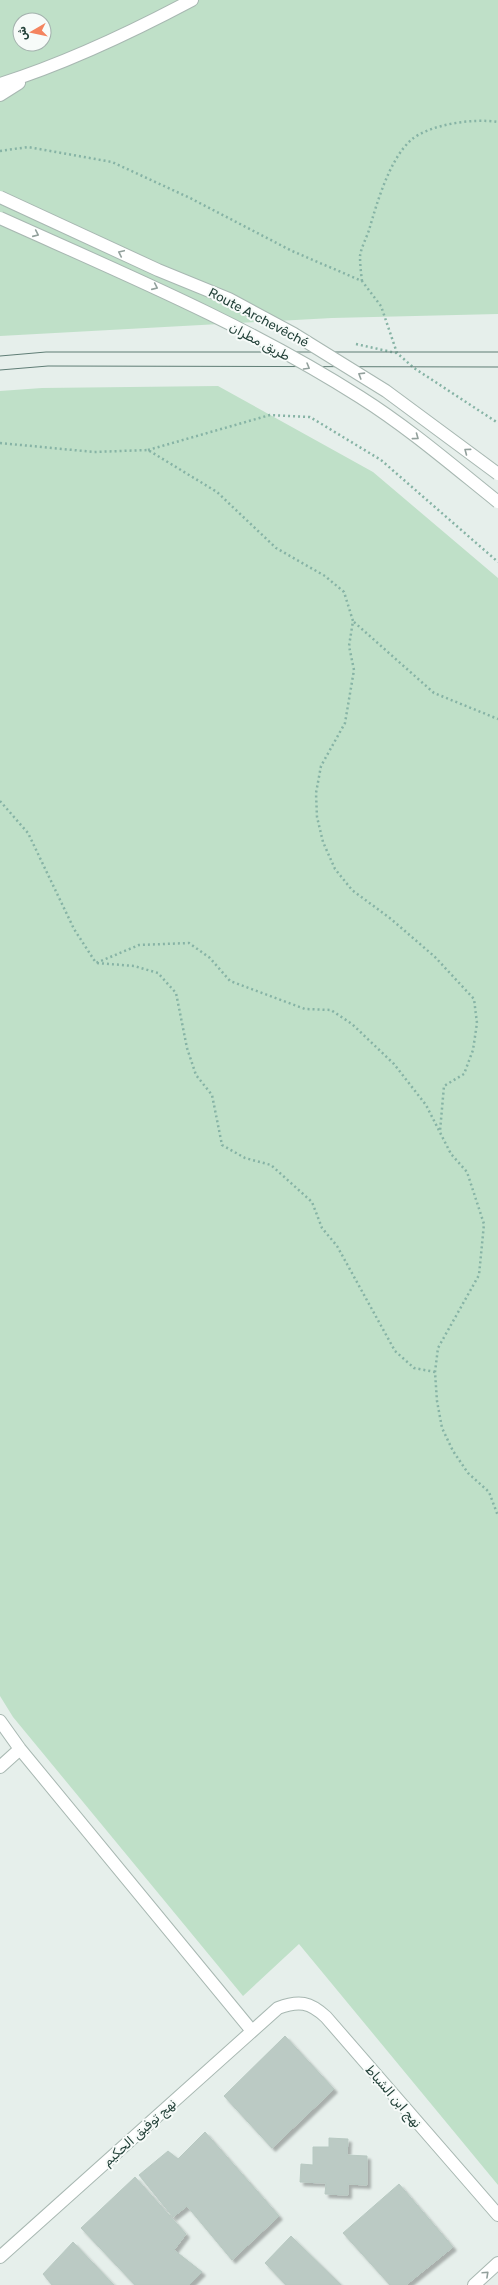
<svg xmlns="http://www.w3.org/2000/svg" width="498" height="2285" font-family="Rubik,Cairo,sans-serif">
<defs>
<filter id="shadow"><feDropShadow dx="3.5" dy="3.5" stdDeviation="1" flood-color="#0004"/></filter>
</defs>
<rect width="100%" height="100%" fill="#e6efeb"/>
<!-- green -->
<path fill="#bfe0c8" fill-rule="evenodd" d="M0,0H498V314L332,318L0,336ZM20,20H44V44H20Z
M218,386L373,472L498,578V2185L299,1944L243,1996L13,1717L0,1696V391L42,388Z"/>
<!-- building -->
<path fill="#bbcac4" stroke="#b8c9c2" filter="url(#shadow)" d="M285,2036L334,2089L272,2148L224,2096Z
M205,2132L279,2216L232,2260L187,2206L173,2217L139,2175L168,2151L178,2159Z
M329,2138L348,2139L347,2155L367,2156V2185L348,2184V2195L325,2194L326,2183L300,2182L301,2164L313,2165V2147H329Z
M135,2177L186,2234L174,2250L202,2272L189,2285H135L81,2228Z
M399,2184L453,2247L406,2285H390L343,2233Z
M291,2236L341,2285H286L265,2263Z
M73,2242L114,2285H52L43,2274Z"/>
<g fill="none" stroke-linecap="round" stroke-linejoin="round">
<defs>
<path id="service" d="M0,84C67,63 130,33 192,0
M0,95L19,83"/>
<path id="minor" d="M0,1721L20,1749L252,2031
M0,1767L20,1749
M0,2257L278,2008C299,2000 310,2002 326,2017L498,2215
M474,2285L498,2263"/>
</defs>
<!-- service casing -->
<use href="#service" stroke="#a8b8b2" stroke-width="14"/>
<!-- minor casing -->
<use href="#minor" stroke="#a8b8b2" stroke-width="14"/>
<!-- path -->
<path stroke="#86b3a5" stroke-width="2.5" stroke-dasharray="2 3" stroke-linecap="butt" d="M0,151L28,147L112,162L190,198L292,251L362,281L381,306L397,353L414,368L498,423
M362,281C361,273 360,264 360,256C361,248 366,239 369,230C377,203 389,160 411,140C430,124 474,118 498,122
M356,344L396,353
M0,443L94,452L148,450L217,492L276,548L325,576L344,592L353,621L349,646L354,670L345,723L321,766L316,793L317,817L323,842L335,869L352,890L391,919L435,957L474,999L477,1023L473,1050L464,1074L444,1086L440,1131
M148,450L270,415L310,417L381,460L498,562
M354,622L434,693L498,719
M0,801L28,833L74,929L96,963L139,945L189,943L210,958L230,981L305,1009L331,1010L352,1024L394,1064L426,1105L451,1154L467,1172L484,1224L479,1275L438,1348L435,1372L437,1401L442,1428L453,1451L468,1473L489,1492L498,1516
M97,963L134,966L158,973L176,993L187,1048L196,1075L212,1095L222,1145L245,1158L271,1165L312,1202L322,1228L337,1246L395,1351L414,1368L435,1372"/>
<!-- service -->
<use href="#service" stroke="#fff" stroke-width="12"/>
<!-- minor -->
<use href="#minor" stroke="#fff" stroke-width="12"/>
<!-- tram -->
<path stroke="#5f7d75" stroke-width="1" d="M0,356L46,352H498
M0,370L48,366L498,367"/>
<defs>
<path id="tertiary-bridge" d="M0,197L158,270L229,299L294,334L386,391L498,474
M0,218C122,273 247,325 360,397C409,428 453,466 498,502"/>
</defs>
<!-- tertiary-bridge casing -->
<use href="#tertiary-bridge" stroke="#a8b8b2" stroke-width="14" stroke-linecap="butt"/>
<!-- tertiary-bridge -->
<use href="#tertiary-bridge" stroke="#fff" stroke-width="12"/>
</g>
<!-- one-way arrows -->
<defs><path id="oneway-chevron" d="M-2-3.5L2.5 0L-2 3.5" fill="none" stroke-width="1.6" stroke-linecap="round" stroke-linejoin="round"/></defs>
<g stroke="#92a09c">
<use href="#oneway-chevron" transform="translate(36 234) rotate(24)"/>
<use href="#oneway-chevron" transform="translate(121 253) rotate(-155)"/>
<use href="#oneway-chevron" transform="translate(155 287) rotate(24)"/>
<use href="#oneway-chevron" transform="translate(307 367) rotate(30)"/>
<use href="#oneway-chevron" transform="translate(361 375) rotate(-148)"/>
<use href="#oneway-chevron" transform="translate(416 437) rotate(36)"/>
<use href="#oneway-chevron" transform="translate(467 451) rotate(-143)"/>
<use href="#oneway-chevron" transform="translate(486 2274) rotate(-43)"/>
</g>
<g text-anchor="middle" stroke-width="4" stroke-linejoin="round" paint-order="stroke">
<!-- street labels -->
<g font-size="13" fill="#24423a" stroke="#f7fbf9">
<text transform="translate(259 317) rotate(28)" y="5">Route Archevêché</text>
<text transform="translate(260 341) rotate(28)" y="5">طريق مطران</text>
<text transform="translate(394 2096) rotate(49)" y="5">نهج ابن الشباط</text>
<text transform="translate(139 2132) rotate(-42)" y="5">نهج توفيق الحكيم</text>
</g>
</g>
<!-- north arrow -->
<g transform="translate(32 32) rotate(261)"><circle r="19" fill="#f7fbf9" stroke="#a3b1ad"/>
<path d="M0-3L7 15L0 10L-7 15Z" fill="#f4845f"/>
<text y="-6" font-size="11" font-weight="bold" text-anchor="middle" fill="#24423a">ش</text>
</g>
</svg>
